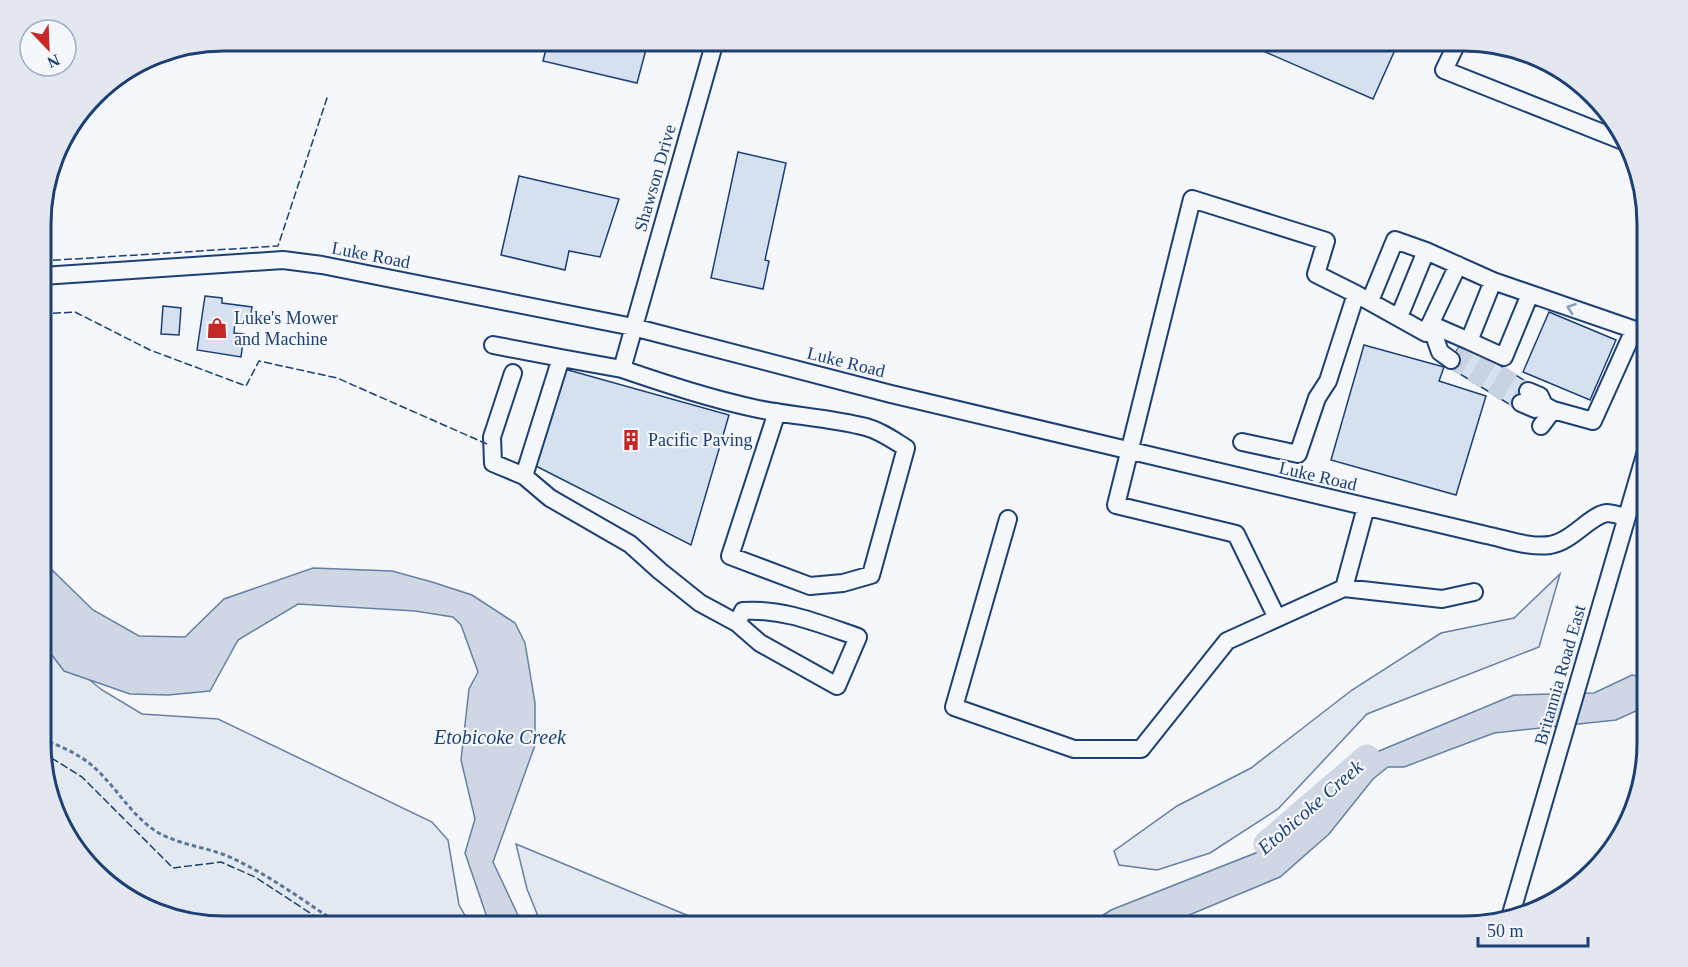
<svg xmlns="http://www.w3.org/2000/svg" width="1688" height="967" font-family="Georgia,serif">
<rect width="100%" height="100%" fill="#f4f7fb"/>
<!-- green -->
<path fill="#e3e9f0" stroke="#687fa3" stroke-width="1.5" d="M1560,574L1539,647L1367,714L1278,809L1210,853L1157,870L1119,865L1114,851L1177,806L1251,768L1352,690L1441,633L1514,618Z
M42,636L65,660L102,690L142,714L218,719L432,822L448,840L459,905L471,926H224L133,902L71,845L42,767Z
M516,844L713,926H542L527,889Z"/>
<!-- water -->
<path fill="#cfd7e4" stroke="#687fa3" stroke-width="1.5" d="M42,566L51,569L93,610L139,636L185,637L224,599L313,568L392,571L432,582L472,595L515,623L525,643L535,703V745L493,862L523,926H490L465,853L475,819L461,760L469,689L478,672L461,625L453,617L415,611L298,604L238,640L210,691L168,695L130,694L64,671L42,642Z
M1632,675L1647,678V712L1640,709L1616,720L1494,733L1404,767H1388L1373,779L1329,834L1280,877L1163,926H1086L1111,910L1258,852L1273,834L1328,799L1347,770L1367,756L1514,695L1594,693Z"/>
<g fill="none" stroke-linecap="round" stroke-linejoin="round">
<!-- river -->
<path stroke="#cfd7e4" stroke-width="27" d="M1267,844L1367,758"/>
</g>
<!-- building -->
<path fill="#d5e0f0" stroke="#1d3f73" stroke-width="1.5" d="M548,41H642L648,42L637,83L543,61Z
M1268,41H1399L1373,99L1263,51Z
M738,152L786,163L765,260L769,261L763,289L711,278Z
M519,176L619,199L600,257L569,251L565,270L501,255Z
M205,296L222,298V303L252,307L250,323L235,321L234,333L244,334L241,357L197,350Z
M163,306L181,308L179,335L161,334Z
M1549,312L1616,340L1590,400L1523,372Z
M1462,342L1532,385L1517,409L1447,366Z
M1364,345L1444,367L1439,381L1486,396L1456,495L1331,460Z
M561,368L729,415L691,545L534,465Z"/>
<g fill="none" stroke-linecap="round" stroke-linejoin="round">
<!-- minor-tunnel -->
<path stroke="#c9d2e0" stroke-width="16" stroke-dasharray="16 8" stroke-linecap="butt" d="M1459,347L1528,391
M1451,360L1521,403"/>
<defs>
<path id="minor" d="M715,41L622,369L561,358L524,476L550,498L630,544L660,571L700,603L737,623L760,643L837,686L858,637C820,624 783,608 743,611L737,623
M1458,41L1444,70L1623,141
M42,276L283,260L322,265L633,327L891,394L1486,535C1506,539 1530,548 1550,545C1573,541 1590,515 1607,513C1613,513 1620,516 1626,517
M1493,281L1469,341L1504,357L1530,294
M1370,301L1395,240L1426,251
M1399,317L1426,251L1493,281L1647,334
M1430,324L1469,341
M1435,338L1440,352L1451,360
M493,345L561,358
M622,369C666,384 711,399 758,409C793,416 831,418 866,427C881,431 893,440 906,448L871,575L843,583L810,586L730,556L777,412
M513,373L492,437L493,463L524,476
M1528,391L1540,396L1544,405L1553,410
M1521,403L1535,409L1544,405
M1541,426L1553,410L1593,421L1634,330
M1242,442L1298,454L1317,398L1328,381L1356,294
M1366,507L1344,588L1442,599L1474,592
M1008,519L954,707L1074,749H1141L1227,641L1344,588
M1277,618L1236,534L1116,505L1192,199L1326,241L1316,274L1356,294L1426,333L1458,265
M1511,914L1647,448"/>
</defs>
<!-- minor casing -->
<use href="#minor" stroke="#1d3f73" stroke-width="20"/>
<!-- path -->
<path stroke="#5e769c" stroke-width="3" stroke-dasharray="4.5 3" stroke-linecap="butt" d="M42,739C62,747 82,755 97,770C118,790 132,816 157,832C181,846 210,847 234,859C272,877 307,903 342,926"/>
<!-- minor -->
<use href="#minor" stroke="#f4f7fb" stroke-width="16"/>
<!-- fence -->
<path stroke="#1d3f73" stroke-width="1.5" stroke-dasharray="8 3" stroke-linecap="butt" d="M42,261L278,246L328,95
M42,314L75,312L150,350L246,386L259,361L337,378L487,444
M42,752L82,777L173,868L221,862L255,877L330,926"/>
</g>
<!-- one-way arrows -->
<defs><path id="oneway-chevron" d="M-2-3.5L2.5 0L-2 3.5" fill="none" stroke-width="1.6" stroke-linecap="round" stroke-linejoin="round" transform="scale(1.5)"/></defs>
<use stroke="#889bb7" href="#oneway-chevron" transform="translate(1571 308) rotate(-161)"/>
<!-- icons -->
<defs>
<symbol id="shop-bare" viewBox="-9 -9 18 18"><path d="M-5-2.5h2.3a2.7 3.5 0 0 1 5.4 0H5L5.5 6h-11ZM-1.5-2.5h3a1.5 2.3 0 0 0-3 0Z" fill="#c62828" stroke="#f4f7fb" stroke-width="2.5" paint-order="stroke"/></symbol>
<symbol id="building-bare" viewBox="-9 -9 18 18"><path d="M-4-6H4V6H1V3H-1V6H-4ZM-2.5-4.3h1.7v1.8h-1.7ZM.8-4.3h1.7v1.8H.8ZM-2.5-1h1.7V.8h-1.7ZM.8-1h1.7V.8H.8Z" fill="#c62828" stroke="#f4f7fb" stroke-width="2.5" paint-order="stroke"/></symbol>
</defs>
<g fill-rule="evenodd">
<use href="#shop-bare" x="202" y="313" width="30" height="30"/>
<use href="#building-bare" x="616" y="425" width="30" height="30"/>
</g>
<g text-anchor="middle" stroke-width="4.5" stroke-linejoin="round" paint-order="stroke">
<!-- street labels -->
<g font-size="18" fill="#1d3f73" stroke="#f4f7fb">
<text transform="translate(655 178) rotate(-74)" y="6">Shawson Drive</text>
<text transform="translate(371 255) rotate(11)" y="6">Luke Road</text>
<text transform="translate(846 362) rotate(14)" y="6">Luke Road</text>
<text transform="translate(1318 476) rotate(13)" y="6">Luke Road</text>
<text transform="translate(1560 675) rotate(-74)" y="6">Britannia Road East</text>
</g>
<!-- poi labels -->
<g font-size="18" fill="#1d3f73" stroke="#f4f7fb" text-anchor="start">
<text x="234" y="324">Luke's Mower<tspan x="234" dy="21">and Machine</tspan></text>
<text x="648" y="446">Pacific Paving</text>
</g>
<!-- water labels -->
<g font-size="20" font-style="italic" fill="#1d3f73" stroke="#f4f7fb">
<text x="500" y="744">Etobicoke Creek</text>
<text transform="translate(1310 807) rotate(-41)" y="7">Etobicoke Creek</text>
</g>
</g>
<!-- crop -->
<path d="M0 0H1688V967H0ZM224 51H1464A173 173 0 0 1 1637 224V743A173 173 0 0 1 1464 916H224A173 173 0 0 1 51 743V224A173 173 0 0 1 224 51Z" fill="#e3e8f0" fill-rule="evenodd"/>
<path fill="none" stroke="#1d3f73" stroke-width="3" d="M224 51H1464A173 173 0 0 1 1637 224V743A173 173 0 0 1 1464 916H224A173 173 0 0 1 51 743V224A173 173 0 0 1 224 51Z"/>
<!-- north arrow -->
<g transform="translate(48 48) rotate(157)"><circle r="28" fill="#f4f7fb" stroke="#9eadc5" stroke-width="1.5"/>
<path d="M0-4.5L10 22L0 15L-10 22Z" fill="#c62828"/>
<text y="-9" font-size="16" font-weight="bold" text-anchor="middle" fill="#1d3f73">N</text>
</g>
<!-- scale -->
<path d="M1478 937v9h110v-9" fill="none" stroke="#1d3f73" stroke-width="3"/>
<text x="1487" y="937" font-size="18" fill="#1d3f73" stroke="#f4f7fb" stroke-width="4.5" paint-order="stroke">50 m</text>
</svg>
